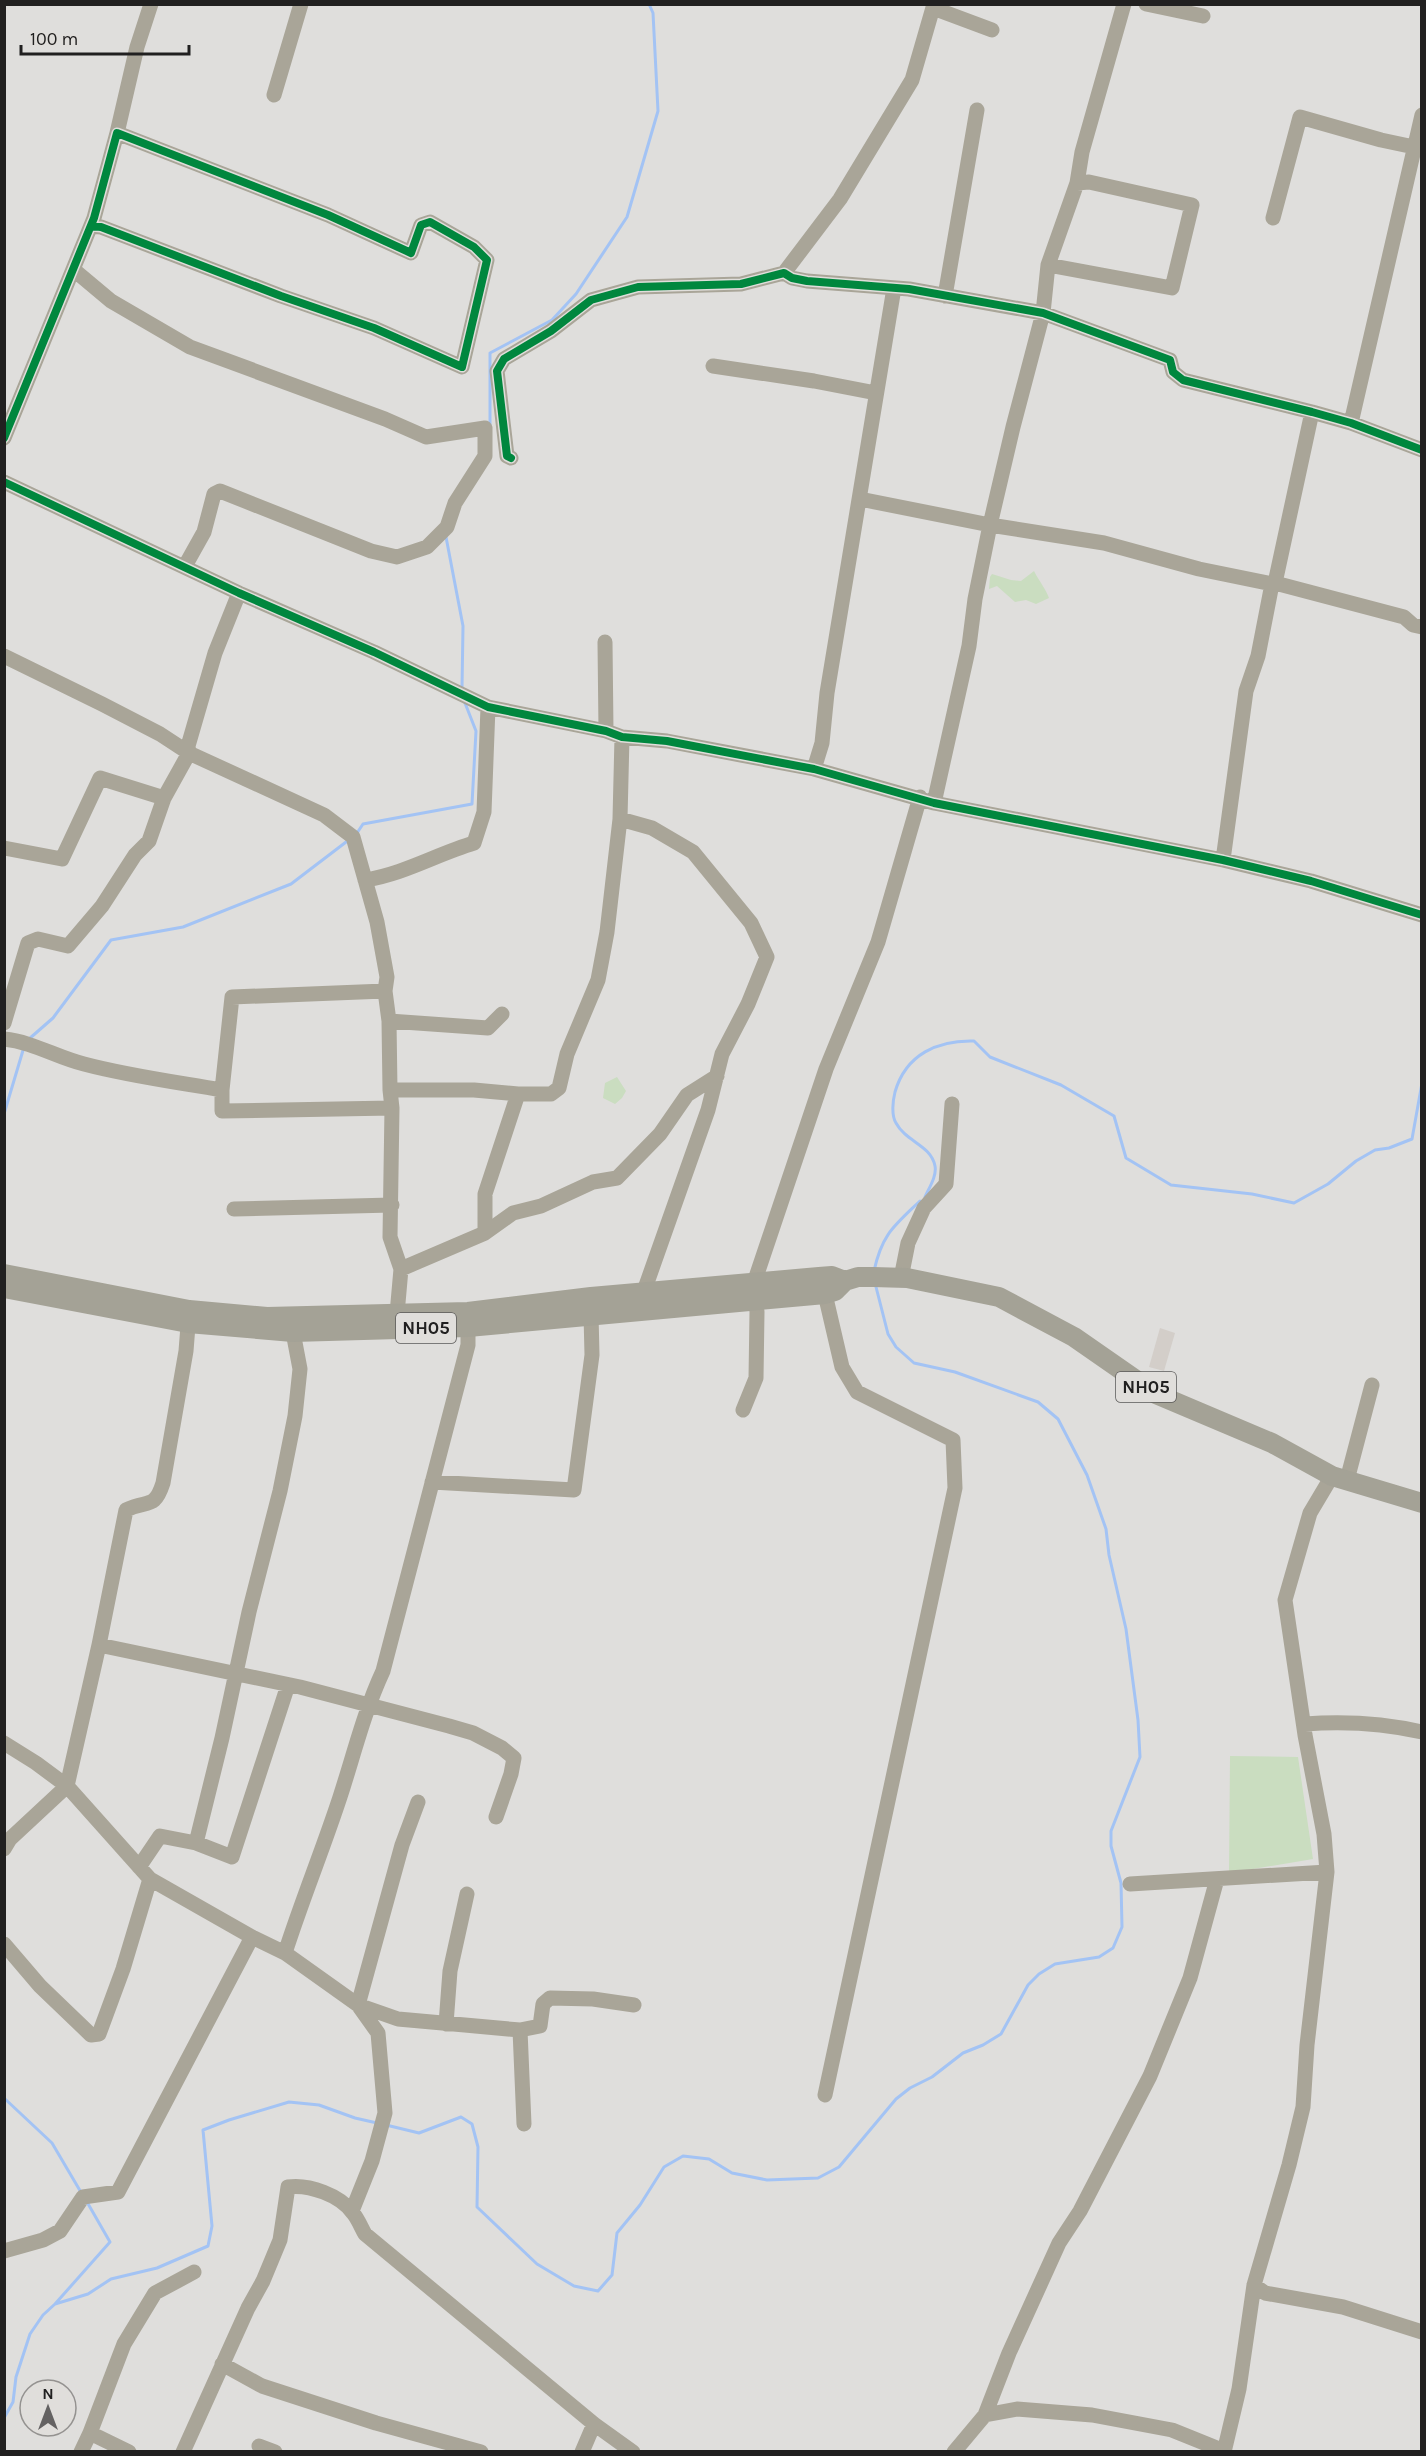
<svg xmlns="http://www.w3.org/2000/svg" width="1426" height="2456" font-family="Karla,sans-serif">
<rect width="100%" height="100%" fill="#dfdedc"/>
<!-- built -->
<path fill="#d3cec9" d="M1160,1328L1175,1333L1164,1371L1149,1367Z"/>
<!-- green -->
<path fill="#caddc0" d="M1034,571C1039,581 1046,589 1049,598L1036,604L1026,600L1015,602L997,586L989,589L990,577L992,574L1011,580L1021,581Z
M617,1077L626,1091L622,1098L615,1104L603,1098L605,1083Z
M1230,1756L1298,1757L1313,1859L1229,1873Z"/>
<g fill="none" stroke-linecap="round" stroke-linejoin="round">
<!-- stream -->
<path stroke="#a3c3f4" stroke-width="3" d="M490,427V353L552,320L576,294L627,217L658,111L653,13L649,4
M446,537L463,626L462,688
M357,833L363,824L472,804L476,731L465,703
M29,1039L53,1018L111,940L183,927L291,884L350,839
M4,1114L24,1047
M925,1197C929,1188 937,1176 935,1166C931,1145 906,1142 896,1123C891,1115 893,1100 895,1092C906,1054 938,1040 974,1041L990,1057L1061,1085L1114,1116L1126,1158L1171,1185L1252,1194L1294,1203L1328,1184L1356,1161L1375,1150L1389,1148L1412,1139L1422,1083
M874,1271C882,1234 894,1226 920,1201
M4,2098L52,2143L82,2194
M386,2125L419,2133L461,2117L472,2124L478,2147L477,2207L537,2264L574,2286L598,2291L612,2275L617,2233L640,2205L664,2167L683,2156L709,2159L732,2173L767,2180L818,2178L839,2167L896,2099L910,2088L932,2077L963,2053L983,2045L1001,2034L1028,1985L1039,1974L1055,1964L1099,1957L1113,1948L1122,1927L1121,1883L1111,1846V1831L1140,1757L1138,1720L1126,1629L1109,1555L1106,1529L1087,1475L1058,1419L1038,1402L955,1372L914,1363L896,1347L888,1334L875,1283
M55,2304L110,2242L87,2202
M4,2418L13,2402L16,2377L30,2334L43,2315L55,2304L88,2294L111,2279L157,2268L208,2246L212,2226L203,2130L229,2120L289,2102L319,2105L355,2118L377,2123"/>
<!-- minor -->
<path stroke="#a9a598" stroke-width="15" d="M1146,4L1203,16
M933,8L992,30
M274,95L301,4
M117,133L137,47L151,4
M1273,218L1300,117L1381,140L1414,147
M1048,265L1172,288L1192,205L1089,182L1077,183
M74,270L111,301L190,347L385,419L426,437L485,428V456L455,503L447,527L427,547L397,557L371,551L220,491L214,494L204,532L185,566
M784,273L840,199L912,80L934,4
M945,296L977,110
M713,366L814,381L876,393
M1351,423L1422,115
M4,438L94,218L117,133L328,215L411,253L421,225L430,222L474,247L487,260L462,367L374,328L281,296L101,227L91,226
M511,458L507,456L497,371L504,359L551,331L591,300L638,287L741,284L784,273L792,278L807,281L909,289L1043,313L1170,360L1173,372L1183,380L1312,412L1351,423L1422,450
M4,482L239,593L374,652L488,707L606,731L622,737L667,741L814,769L934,803L1223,860L1311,881L1422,915
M860,499L990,525L1104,543L1199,569L1272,584
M1275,583L1404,617L1413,625L1422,627
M605,642L606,731
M4,656L102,704L160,734L189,753L324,815L353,837L377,922L387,977L385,991L389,1021L390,1090L392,1108L390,1237L401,1269L397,1314
M814,769L822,743L827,693L894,288
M934,803L969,646L975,599L990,525L1013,427L1043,313L1048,265L1077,183L1082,152L1124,4
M620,819L652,828L693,852L751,923L767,957L748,1004L722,1054L708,1110L643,1294
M4,848L62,859L100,778L164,798L189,753L188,746L215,653L239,593
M1223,860L1246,691L1258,656L1272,584L1275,583L1312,412
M365,880C404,874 437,854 474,843L484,812L488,707
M389,1021L488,1028L502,1014
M4,1023L28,943L38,939L68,946L102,906L135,855L149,841L164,798
M4,1039C33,1042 56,1057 84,1064C129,1076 176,1082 222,1090V1111L392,1108
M222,1090L232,997L385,991
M390,1090H474L518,1094H551L559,1088L567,1054L598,980L607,932L620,819L622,737
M234,1209L392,1205
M485,1233V1194L518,1094
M401,1269L485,1233L513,1213L541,1206L593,1182L617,1178L660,1134L687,1095L717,1076
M901,1278L908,1243L924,1208L946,1184L952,1104
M825,1294L842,1367L857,1392L953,1440L955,1488L825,2095
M189,1313L186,1351L163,1483C154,1511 147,1499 126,1510L99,1645L300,1687L449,1726L473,1733L502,1748L514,1758L511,1774L496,1817
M743,1410L756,1378L757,1312L754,1283L826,1069L878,942L920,797
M1347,1480L1372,1385
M432,1482L574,1490L592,1355L591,1314
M1305,1724C1345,1721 1382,1723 1422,1732
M4,1743L36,1763L67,1786L150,1879L252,1937L285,1953L358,2005L378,2033L385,2113L372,2161L352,2211
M418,1802L402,1845L358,2005L398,2019L520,2030L540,2026L543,2004L550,1998L593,1999L634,2005
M196,1843L222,1738L249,1612L280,1491L295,1416L300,1369L293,1332
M4,1849L10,1839L67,1786L99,1645
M139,1867L160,1836L196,1843L232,1857L288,1685
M1130,1884L1327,1872
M4,1944L40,1986L91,2035L99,2034L123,1969L150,1879
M285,1953C302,1900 323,1849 340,1797C354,1754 364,1712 383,1671L468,1345V1318
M446,2024L450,1971L467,1894
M520,2030L524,2124
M4,2251L43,2240L60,2231L83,2197L118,2192L252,1937
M1254,2285L1265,2293L1343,2307L1422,2332
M222,2364L262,2386L376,2423L481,2452
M985,2415L1009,2353L1059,2243L1080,2211L1150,2076L1190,1978L1217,1879
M594,2424L633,2452
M90,2433L124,2344L155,2293L194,2272
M259,2446L275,2452
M81,2452L90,2433L129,2452
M183,2452L248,2308L263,2281L280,2240L288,2187C309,2184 340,2195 353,2213C358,2219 361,2227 365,2234L594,2424L582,2452
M954,2452L985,2415L1017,2409L1092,2415L1172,2430L1224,2451
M1224,2452L1239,2389L1254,2285L1289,2165L1303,2107L1307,2045L1327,1872L1324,1834L1305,1735L1285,1600L1310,1513L1332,1476"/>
<!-- major -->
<path stroke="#a4a296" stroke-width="20" d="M4,1274L189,1310L267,1317L468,1312L591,1297L819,1277L832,1276L845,1281
M4,1288L188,1323L293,1332L468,1327L825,1294L835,1291L845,1281L858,1277H873L907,1278L999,1297L1074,1337L1156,1394L1272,1443L1332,1476L1422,1503"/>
<defs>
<path id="cycleway" d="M4,438L94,218L117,133L328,215L411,253L421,225L430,222L474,247L487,260L462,367L374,328L281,296L101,227L91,226
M511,458L507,456L497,371L504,359L551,331L591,300L638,287L741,284L784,273L792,278L807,281L909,289L1043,313L1170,360L1173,372L1183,380L1312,412L1351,423L1422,450
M4,482L239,593L374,652L488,707L606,731L622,737L667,741L814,769L934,803L1223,860L1311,881L1422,915"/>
</defs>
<!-- cycleway casing -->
<use href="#cycleway" stroke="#e0dedb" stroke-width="11"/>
<!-- cycleway -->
<use href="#cycleway" stroke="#00873e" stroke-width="8"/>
</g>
<g text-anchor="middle" stroke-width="5" stroke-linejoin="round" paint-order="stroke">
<!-- shield labels -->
<g fill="#e0dedb" stroke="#5a5958" stroke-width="1.5">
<rect x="396" y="1313" width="60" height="30" rx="4.5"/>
<rect x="1116" y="1372" width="60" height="30" rx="4.5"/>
</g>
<g font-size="18" font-weight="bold" fill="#212020">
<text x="426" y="1334">NH05</text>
<text x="1146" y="1393">NH05</text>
</g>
</g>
<!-- border -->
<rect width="1426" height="2456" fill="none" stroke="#212020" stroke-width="12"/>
<!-- north arrow -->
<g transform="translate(48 2408)"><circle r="28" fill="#e0dedb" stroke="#949290" stroke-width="1.5"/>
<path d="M0-4.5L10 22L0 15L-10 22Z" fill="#646262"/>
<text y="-9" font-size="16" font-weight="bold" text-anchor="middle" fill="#212020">N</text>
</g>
<!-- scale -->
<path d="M21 45v9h168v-9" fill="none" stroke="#212020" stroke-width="3"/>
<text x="30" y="45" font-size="18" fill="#212020" stroke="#e0dedb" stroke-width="4.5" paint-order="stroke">100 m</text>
</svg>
